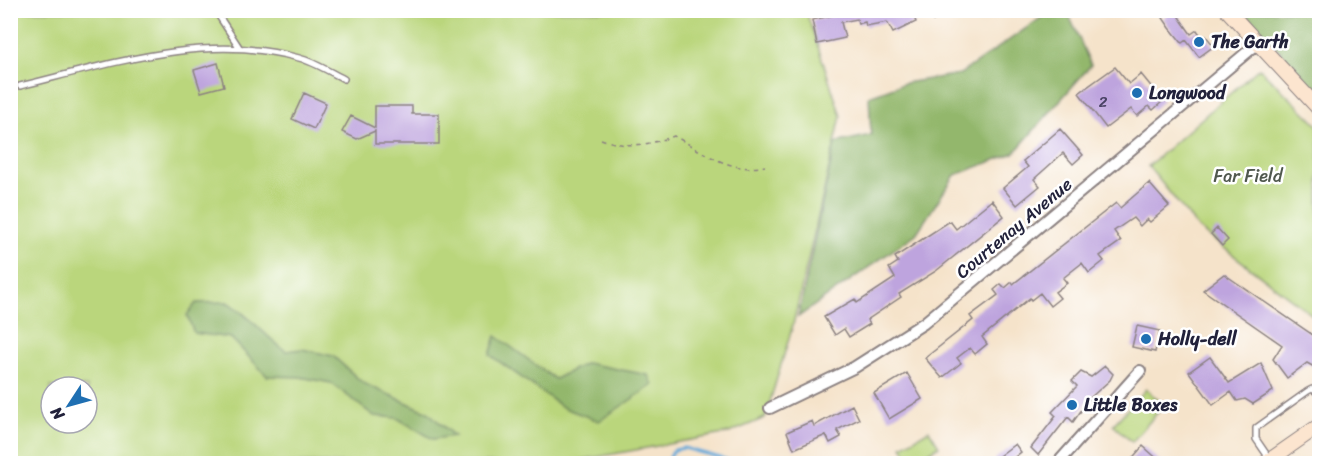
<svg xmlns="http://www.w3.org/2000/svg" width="1330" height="474" font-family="Sriracha,sans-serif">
<rect width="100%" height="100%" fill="#fff"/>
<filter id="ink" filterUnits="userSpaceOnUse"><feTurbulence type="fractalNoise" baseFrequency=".0167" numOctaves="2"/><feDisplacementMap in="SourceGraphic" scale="12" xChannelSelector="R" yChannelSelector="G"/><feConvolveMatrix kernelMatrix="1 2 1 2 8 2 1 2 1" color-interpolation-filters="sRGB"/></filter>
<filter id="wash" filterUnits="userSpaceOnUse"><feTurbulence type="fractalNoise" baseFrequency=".008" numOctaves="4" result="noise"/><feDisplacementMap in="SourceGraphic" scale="24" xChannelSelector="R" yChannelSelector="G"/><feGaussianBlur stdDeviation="1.35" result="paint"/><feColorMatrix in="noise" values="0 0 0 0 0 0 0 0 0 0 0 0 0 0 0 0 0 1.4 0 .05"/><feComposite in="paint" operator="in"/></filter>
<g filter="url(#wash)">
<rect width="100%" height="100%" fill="#f5e3ca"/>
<!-- green -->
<path fill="#bad67c" stroke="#6e7c5c" stroke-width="1.5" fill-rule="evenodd" d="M10,11H806L841,116L793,325L765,418L729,433L564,463H11ZM51,387H87V423H51Z
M1259,68L1319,126V320L1199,229L1148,166Z
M1146,389L1164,405L1132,442L1113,425Z
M929,430L939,446L912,463L902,446Z"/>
<!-- forest -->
<path fill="#93b76c" stroke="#5a6c54" stroke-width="1.5" d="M1051,11H1067L1091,65L1014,153L955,175L916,234L798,317L835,143L871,135L869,96L905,83L960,74Z
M1243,11H1319V94Z
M227,302C251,316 263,335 286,351L302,349L333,356L363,383L428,412L454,436L433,439L397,418L374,416L331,383L300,377L267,376L231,338L194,333L187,315L196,303Z
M496,336L555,379L586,363L648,375L653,385L599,421L564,408L490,355Z"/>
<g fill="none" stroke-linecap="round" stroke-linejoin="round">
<!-- stream -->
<path stroke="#65aada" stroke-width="3" d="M667,462L674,450L684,448L728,460"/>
</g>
<g id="blocks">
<!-- building -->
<path fill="#bea4de" d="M857,10H911L916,22L893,33L887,22L866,26L865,22L858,24L857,19L841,22L845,38L817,44L812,20Z
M927,10H953L933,21Z
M1164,10H1187L1179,17L1191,34L1197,30L1203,39L1206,36L1214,46L1199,57L1186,40L1182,43L1170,28L1163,18L1167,15Z
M218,63L224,86L201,92L194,70Z
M1115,67L1129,84L1141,74L1163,101L1153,110L1149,106L1137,116L1131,109L1106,128L1079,93Z
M304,93L326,103L314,129L292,119Z
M375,106H412V114H439V144H375V131L357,139L342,132L351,116L375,128Z
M1060,129L1083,155L1073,164L1063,153L1034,179L1040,186L1017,205L1003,188L1028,167L1023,161Z
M1149,183L1169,206L1150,222L1147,219L1140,226L1133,218L1114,231L1121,241L1100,256L1104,261L1089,273L1082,263L1063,278L1067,283L1055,292L1060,298L1050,306L1040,293L1031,300L1030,298L982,337L987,344L975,354L970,348L957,358L961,363L942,378L925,358L973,320L970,316L998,295L994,290L1001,284L1005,288L1012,282L1013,284L1116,203L1120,208Z
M992,200L1004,216L936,271L899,294L901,297L867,320L870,324L849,337L844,329L835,335L824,317L855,299L857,303L895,278L889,268L898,262L895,257L950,221L956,229Z
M1217,228L1228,240L1222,246L1211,234Z
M1224,274L1320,340V365L1316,368L1307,363L1287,378L1273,359L1282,345L1203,290Z
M1137,326L1160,331L1155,352L1132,347Z
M1210,357L1229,383L1261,363L1273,391L1253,404L1245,399L1237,401L1231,392L1213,405L1189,372Z
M1105,366L1113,374L1110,380L1090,398L1073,422L1068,417L1038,455L1031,448L1056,416L1052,412L1077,386L1072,381L1081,372L1091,377Z
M907,373L922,399L889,419L874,393Z
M852,405L859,419L837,430L841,437L830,443L826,435L794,449L787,432L812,421L814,426Z
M1015,444L1021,452L1006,464H998L995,459Z
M1143,446L1163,464H1127Z"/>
</g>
</g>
<g filter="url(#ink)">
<use href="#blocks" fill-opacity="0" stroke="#8c8282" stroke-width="1.5"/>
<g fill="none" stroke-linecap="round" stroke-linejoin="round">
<defs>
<path id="lane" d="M215,10L239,47
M20,86C110,64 207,32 299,58C314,62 330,72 344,79
M1269,458L1256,439V428L1308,391L1312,389L1320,394"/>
<path id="street" d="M770,408L855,367L924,323L1257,44
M1057,464L1140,371"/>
<path id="secondary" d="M1227,10L1320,110
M1264,464L1320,425"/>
</defs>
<!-- lane casing -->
<use href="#lane" stroke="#8c8282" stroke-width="8"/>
<!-- street casing -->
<use href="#street" stroke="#8c8282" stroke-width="14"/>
<!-- secondary casing -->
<use href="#secondary" stroke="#8c8282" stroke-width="16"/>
<!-- path -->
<path stroke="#8c8282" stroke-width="1.5" stroke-dasharray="4.5 4.5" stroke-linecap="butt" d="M601,139C627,149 649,145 674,136C704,152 730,174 765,166"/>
<!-- lane -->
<use href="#lane" stroke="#fff" stroke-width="5"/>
<!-- street -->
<use href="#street" stroke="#fff" stroke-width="10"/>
<!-- secondary -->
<use href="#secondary" stroke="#fce5cf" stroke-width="14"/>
</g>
</g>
<!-- markers -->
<g fill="#1f6fb2" stroke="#fff" stroke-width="2">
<circle cx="1199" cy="42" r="6"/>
<circle cx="1137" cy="93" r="6"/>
<circle cx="1146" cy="339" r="6"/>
<circle cx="1072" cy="405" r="6"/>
</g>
<g text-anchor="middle" stroke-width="5" stroke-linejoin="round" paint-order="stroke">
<!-- number labels -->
<g font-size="15" fill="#494264">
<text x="1103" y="107">2</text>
</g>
<!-- poi labels -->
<g font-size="18" font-weight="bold" fill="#22223b" stroke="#fff" text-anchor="start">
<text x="1211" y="48">The Garth</text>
<text x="1149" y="99">Longwood</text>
<text x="1158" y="345">Holly-dell</text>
<text x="1084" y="411">Little Boxes</text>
</g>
<!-- park labels -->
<g font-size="18" fill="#50584e" stroke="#fff">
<text x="1248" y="182">Far Field</text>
</g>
<!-- street labels -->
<g font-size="18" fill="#22223b" stroke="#fff">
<text transform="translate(1014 228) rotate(-40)" y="6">Courtenay Avenue</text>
</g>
</g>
<!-- margin -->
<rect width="1330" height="474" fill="none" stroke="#fff" stroke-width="36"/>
<!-- north arrow -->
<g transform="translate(69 405) rotate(234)"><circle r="28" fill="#ffffff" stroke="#a7a7b1" stroke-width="1.5"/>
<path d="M0-4.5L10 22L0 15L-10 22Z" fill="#1f6fb2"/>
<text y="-9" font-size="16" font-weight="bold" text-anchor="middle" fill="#22223b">N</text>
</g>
</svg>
